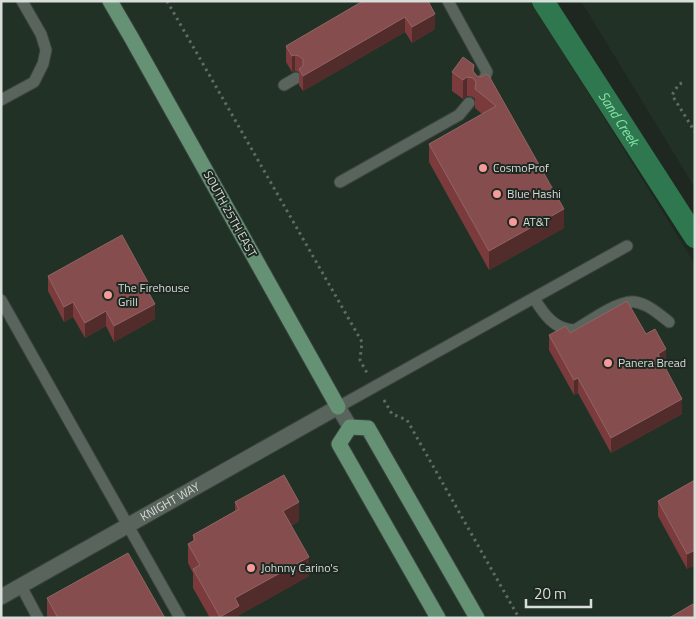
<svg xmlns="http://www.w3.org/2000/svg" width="696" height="619" font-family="'Titillium Web',sans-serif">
<rect width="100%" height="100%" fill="#1e2821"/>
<!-- built -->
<path fill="#213126" d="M1,1H531L684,246L695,265V618H1Z
M581,1H695V188Z"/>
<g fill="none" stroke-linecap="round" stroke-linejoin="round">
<!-- canal -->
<path stroke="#2f774e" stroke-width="22" id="s1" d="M543,1L695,237"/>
<defs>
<path id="lane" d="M448,1L487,72L481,87
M284,85L296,78
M1,100L34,82L43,64L46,50L41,34L22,1
M340,182L459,115L469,103
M534,298C543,313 554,330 575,330C588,322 620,299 635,302C648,304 659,314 669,322
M1,300L180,618
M338,407L627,246
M21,586L38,618"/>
<g id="secondary">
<path id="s2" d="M1,597L338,407L350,427"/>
</g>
<path id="primary" d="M110,1L131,37L338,407
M438,618L339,444L350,427L368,428L477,618"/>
</defs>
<!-- lane casing -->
<use href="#lane" stroke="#3a423d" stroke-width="13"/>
<!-- secondary casing -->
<use href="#secondary" stroke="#3a423d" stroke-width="17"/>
<!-- primary casing -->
<use href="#primary" stroke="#3a423d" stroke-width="17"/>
<!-- path -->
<path stroke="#616a64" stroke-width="3" stroke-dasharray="2.5 4" stroke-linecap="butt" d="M167,1L362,342L360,360L367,373
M682,83L679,84L672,95L695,132
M384,400L392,414L407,420L519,618"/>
<!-- lane -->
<use href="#lane" stroke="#58645c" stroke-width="11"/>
<!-- secondary -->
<use href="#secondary" stroke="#58645c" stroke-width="15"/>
<!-- primary -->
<use href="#primary" stroke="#659275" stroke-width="15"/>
</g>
<!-- wall -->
<path fill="#7b3b3d" d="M363,1L435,29L412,43L405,32L303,91L299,85V72L295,71L292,72L286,62V46Z
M452,72H474L477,76L481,77L564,228L489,270L429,162V144L482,114L475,108V99L473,97L467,96L463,99L452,91Z
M48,276L150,295L155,319L114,342L106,326L85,338L73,317L64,322L48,291Z
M570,333L646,334L666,364L664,365L682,414L611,453L578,393L574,395L549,350V335Z
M695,480V565L687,569L658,516V501Z
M235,502L299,521L291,526L309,576L239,615V618H210L193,588V573L188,563V544L193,541V535L235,511Z
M47,598L165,618H47Z"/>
<!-- shaded-wall -->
<path fill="#522c2b" d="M435,14V29L412,43V27Z
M405,17V32L303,91V76Z
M295,55V71L292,72V56Z
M467,77V96L463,99V80Z
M564,209V228L489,270V251Z
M150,286V302L146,288Z
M73,302V317L64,322V307Z
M155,304V319L114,342V326Z
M106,311V326L85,338V323Z
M666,349V364L658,369V354Z
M578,378V393L574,395V380Z
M682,399V414L611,453V438Z
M299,502V521L283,530V511Z
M695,550V565L687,569V554Z
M309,557V576L239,615V618H220V617L235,598Z"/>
<!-- building -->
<path fill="#854d4e" stroke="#926464" d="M363,1H428L435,14L412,27L405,17L303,76L299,69L303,66V59L299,56L295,55L292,56L286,46Z
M463,57L474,65L473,71L477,76L481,77L486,74L489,76L564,209L489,251L429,144L496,106L475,89L476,82L473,78L467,77L463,80L452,72Z
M122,235L150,286L146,288L155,304L114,326L106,311L85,323L73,302L64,307L48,276Z
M627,301L646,334L655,329L666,349L658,354L682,399L611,438L578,378L574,380L549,335L566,326L570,333Z
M284,475L299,502L283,511L309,557L235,598L239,606L220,617L193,569L200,565L188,544L195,540L193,535L239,509L235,502Z
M695,480V550L687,554L658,501Z
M128,553L165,618H58L47,598Z
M693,604L695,607V618H669Z"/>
<!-- markers -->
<g fill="#f59b99" stroke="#1e2821" stroke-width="2">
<circle cx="483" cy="168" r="5"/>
<circle cx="497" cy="194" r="5"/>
<circle cx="513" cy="222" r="5"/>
<circle cx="108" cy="295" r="5"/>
<circle cx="608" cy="363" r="5"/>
<circle cx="251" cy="568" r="5"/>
</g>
<g text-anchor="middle" stroke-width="4" stroke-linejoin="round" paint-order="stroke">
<!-- poi labels -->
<g font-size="12" fill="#d8deda" stroke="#1e2821" text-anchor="start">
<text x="493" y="172">CosmoProf</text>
<text x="507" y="198">Blue Hashi</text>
<text x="523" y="226">AT&amp;T</text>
<text x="118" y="292">The Firehouse<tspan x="118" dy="14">Grill</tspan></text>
<text x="618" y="367">Panera Bread</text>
<text x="261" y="572">Johnny Carino's</text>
</g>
<!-- street labels -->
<g font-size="12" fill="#d8deda" stroke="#1e2821">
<text transform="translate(230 214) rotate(61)" y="4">SOUTH 25TH EAST</text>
<text dy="4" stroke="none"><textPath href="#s2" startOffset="194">KNIGHT WAY</textPath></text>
</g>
<!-- water labels -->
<g font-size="14" font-style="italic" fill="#84e7ab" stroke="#1e2821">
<text dy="5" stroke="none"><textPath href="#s1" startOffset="140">Sand Creek</textPath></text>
</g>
</g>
<!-- border -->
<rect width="696" height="619" fill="none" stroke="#d8deda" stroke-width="5"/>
<!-- scale -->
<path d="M526 599v8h65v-8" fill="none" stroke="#d8deda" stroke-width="2.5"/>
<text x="534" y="599" font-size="15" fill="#d8deda" stroke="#1e2821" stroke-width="4" paint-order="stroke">20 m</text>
</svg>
